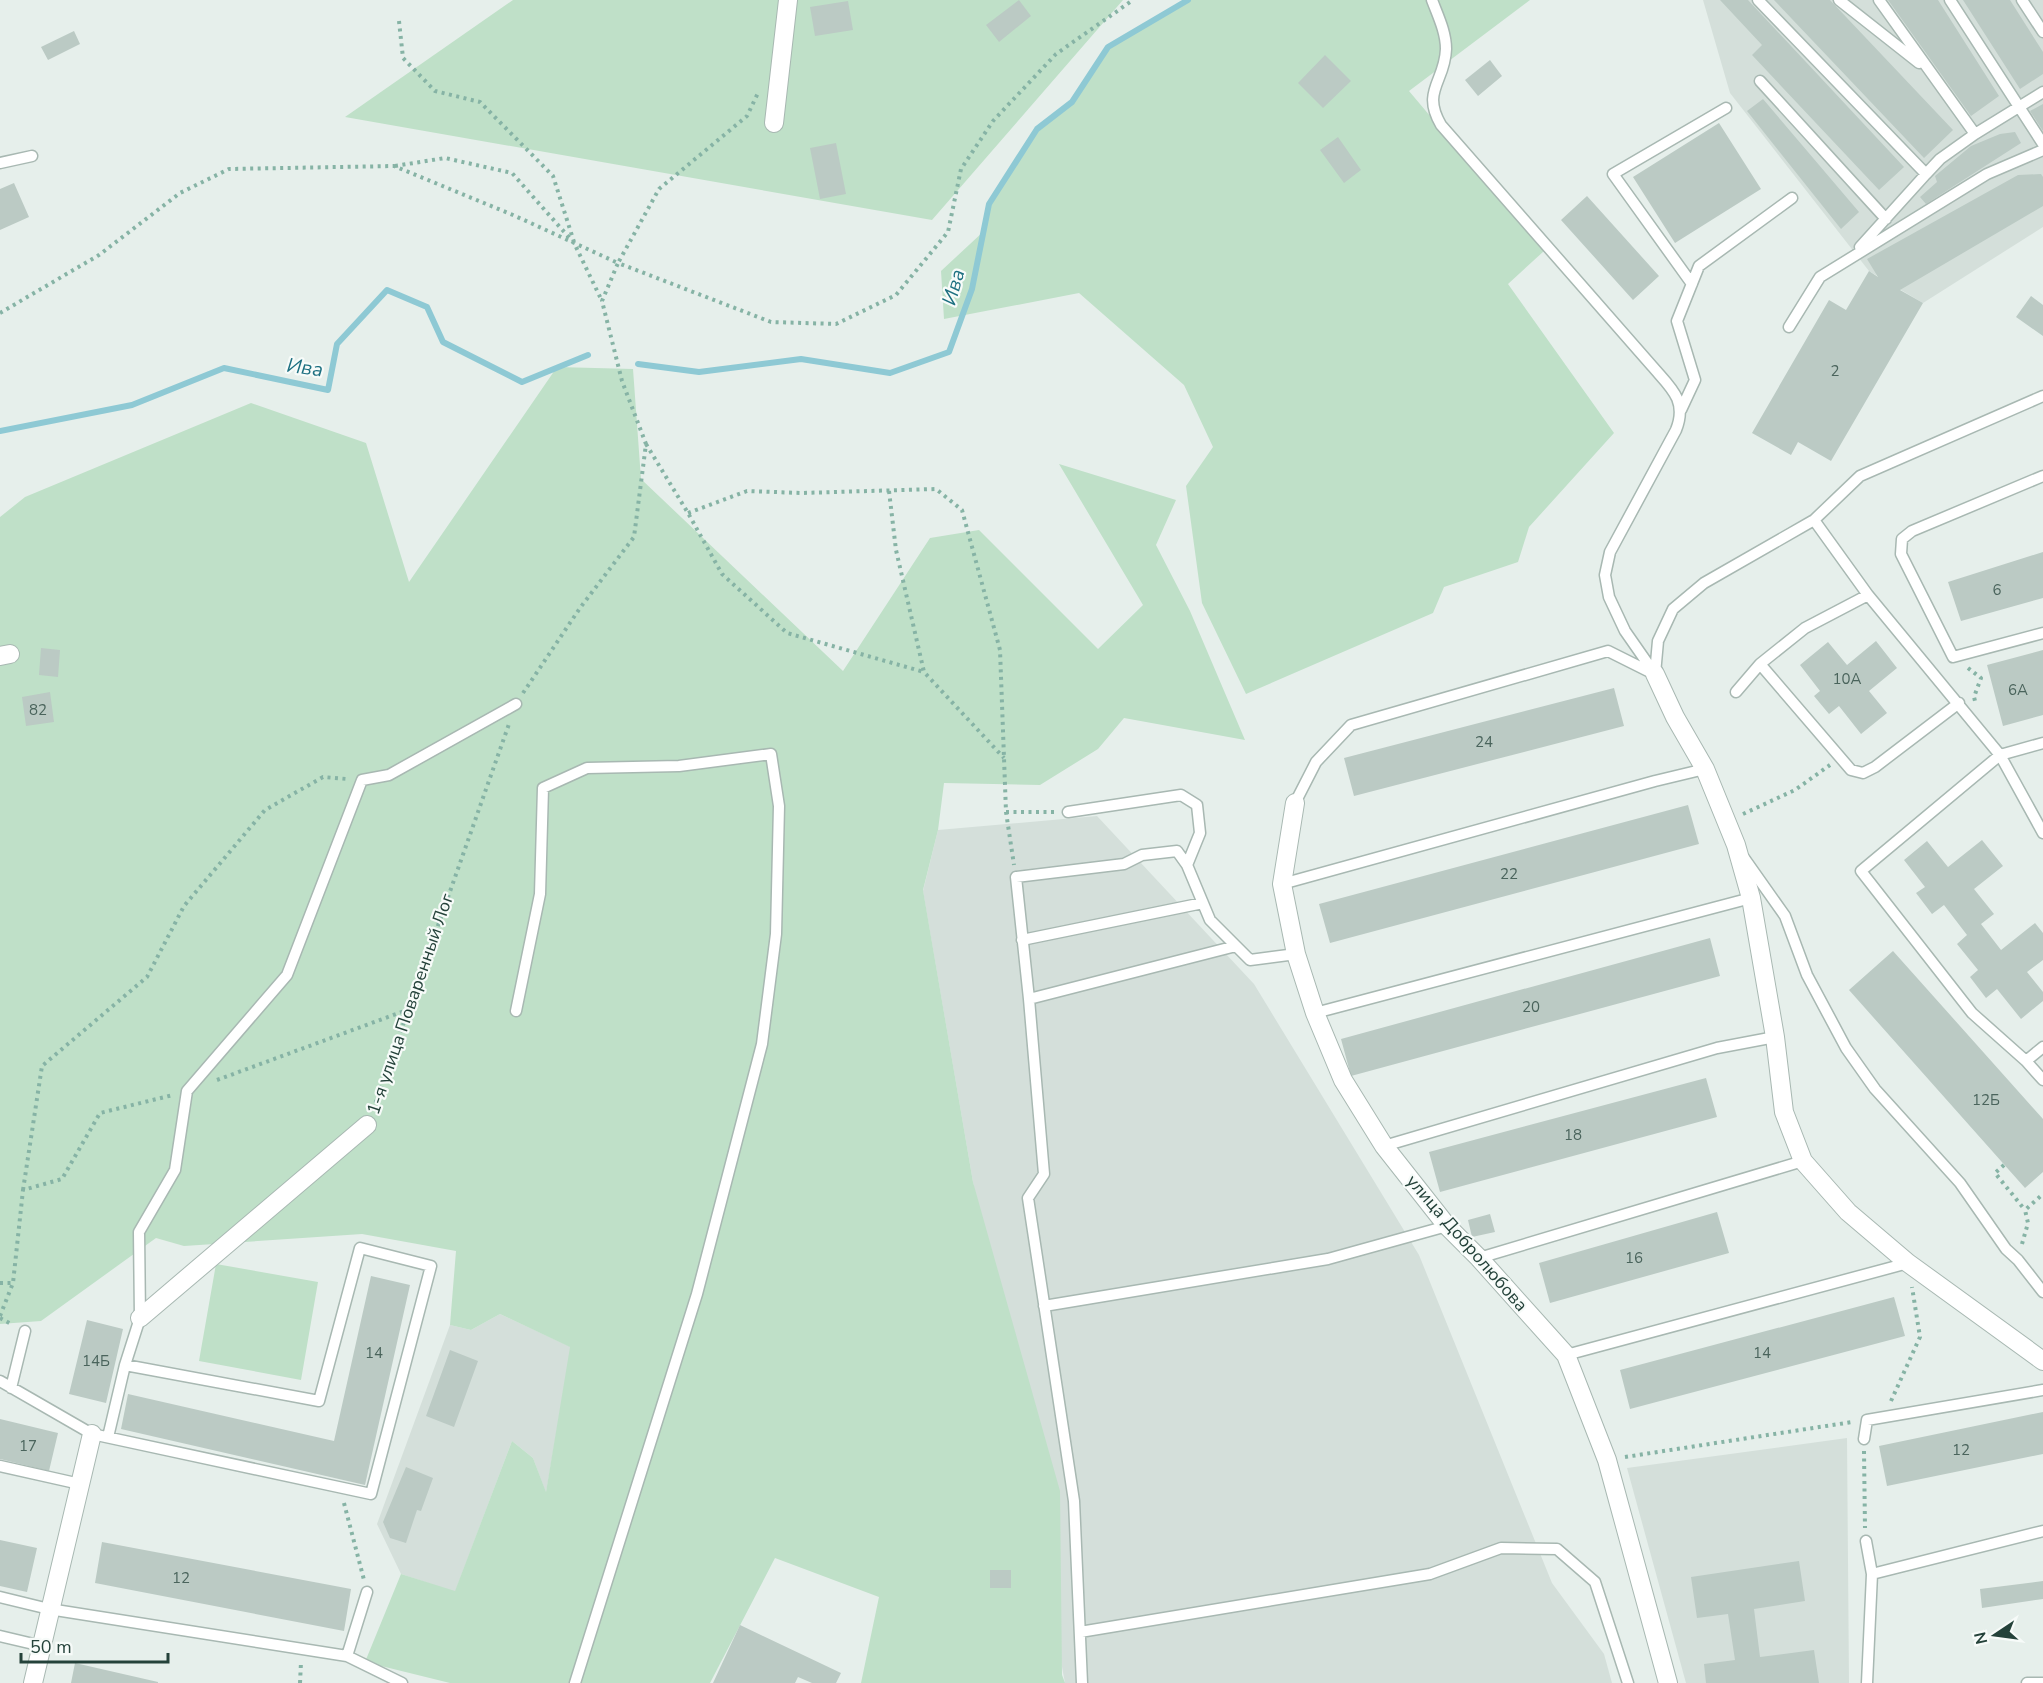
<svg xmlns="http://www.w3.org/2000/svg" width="2043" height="1683" font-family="'Nunito Sans',sans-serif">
<rect width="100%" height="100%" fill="#e6efeb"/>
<!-- built -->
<path fill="#d4dfda" d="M1703,0H2043V227L1923,303L1869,271L1730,93Z
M1097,816L1254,984L1419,1255L1552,1583L1604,1654L1612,1683H1065L973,1182L923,891L938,830Z
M500,1314L571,1347L546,1493L533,1458L512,1441L455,1592L401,1574L377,1524L450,1325L471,1330Z
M1847,1438L1849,1683H1686L1627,1468Z"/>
<!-- green -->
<path fill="#bfe0c8" d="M513,0H1123L932,220L345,117Z
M1188,0H1530L1409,91L1544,251L1508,284L1614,433L1529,527L1518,562L1444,587L1433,613L1246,694L1202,603L1186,486L1213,447L1184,385L1079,293L944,319L941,271L984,231L989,204L1037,129L1072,102L1108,47Z
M557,367L633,369L641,479L843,671L930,538L979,530L1098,649L1143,605L1059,464L1176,500L1156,545L1190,611L1245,740L1124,718L1098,749L1040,785L944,783L938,830L923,890L973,1182L1060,1491L1062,1675L1065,1683H861L879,1597L775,1558L710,1683H450L365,1662L401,1574L455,1591L512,1441L533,1458L546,1492L570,1347L500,1314L471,1330L450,1325L456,1251L362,1234L184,1246L156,1238L41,1321L0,1324V517L25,497L251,403L366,443L409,582Z
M216,1264L318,1282L301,1380L199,1361Z"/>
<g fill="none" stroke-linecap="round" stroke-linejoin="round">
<!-- stream -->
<path stroke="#8ec9d4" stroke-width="6" d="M638,364L699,372L801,359L890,373L949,352L972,289L989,204L1037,129L1072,102L1108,47L1188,0
M0,431L132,405L224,368L328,390L337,344L387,290L427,307L443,342L522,382L588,355"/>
</g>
<!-- building -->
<path fill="#bbcac4" d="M1019,0L1031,16L999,42L986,25Z
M1720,0H1748L1904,167L1879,190L1752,55L1762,45Z
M1774,0H1830L1953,130L1924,158Z
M1888,0H1938L1999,96L1971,116Z
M1963,0H2010L2043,52V74L2020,89Z
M848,1L853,30L815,36L810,7Z
M74,31L80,44L48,60L41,47Z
M1325,55L1351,81L1323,108L1298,83Z
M1490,60L1502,76L1478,96L1465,80Z
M1763,99L1859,212L1841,229L1747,111Z
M2043,104V131L2030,111Z
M1719,123L1761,189L1675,243L1633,177Z
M2015,132L2021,143L1926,204L1920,197L1937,182L1935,176L1971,146L2000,134Z
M1338,137L1361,170L1344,183L1320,150Z
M836,143L846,194L820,199L810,148Z
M2041,174L2043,177V206L1900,290L1923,303L1831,461L1798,442L1791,455L1752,433L1829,300L1846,310L1869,271L1878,277L1867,259L2018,175Z
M14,183L29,217L0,230V189Z
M1587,196L1659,276L1633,300L1561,220Z
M2031,296L2043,305V336L2016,317Z
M2043,552V598L1961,621L1948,582Z
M1876,641L1897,668L1869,691L1887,713L1861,734L1839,706L1829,714L1814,696L1820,691L1800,665L1828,642L1847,665Z
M41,648L60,650L58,677L39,675Z
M2043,650V715L2003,726L1987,665Z
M1614,688L1624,726L1354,796L1344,758Z
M50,692L54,722L26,726L22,697Z
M1688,805L1699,844L1330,943L1319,904Z
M1982,840L2003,866L1974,889L1994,914L1981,924L2001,950L2035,923L2043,933V960L2027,972L2043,992V1001L2021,1019L1997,989L1986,998L1970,977L1978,970L1957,944L1967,935L1944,905L1932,914L1916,893L1925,887L1904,860L1927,841L1948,867Z
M1710,938L1720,976L1351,1076L1341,1039Z
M1893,951L2043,1119V1172L2025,1188L1849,990Z
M1706,1078L1717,1117L1440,1192L1429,1152Z
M1717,1212L1729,1253L1550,1303L1539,1263Z
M1490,1214L1495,1232L1472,1237L1468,1220Z
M371,1276L410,1285L365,1485L121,1429L128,1394L334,1441Z
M1894,1297L1905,1336L1630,1409L1620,1370Z
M87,1320L123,1329L106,1403L69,1394Z
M450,1350L478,1361L454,1427L426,1416Z
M2043,1412V1454L1887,1486L1879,1446Z
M0,1419L58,1433L49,1471L0,1459Z
M406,1467L433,1478L421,1511L417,1510L406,1543L390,1538L383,1522Z
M0,1540L37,1548L27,1592L0,1586Z
M102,1542L351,1589L344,1631L95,1583Z
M1799,1561L1805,1601L1754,1609L1760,1657L1814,1650L1819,1683H1706L1704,1664L1735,1660L1728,1614L1697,1618L1691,1577Z
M990,1570H1011V1588H990Z
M2043,1581V1599L1982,1608L1980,1589Z
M740,1625L841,1673L836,1683H812L798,1677L795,1683H713Z
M75,1663L158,1682V1683H71Z"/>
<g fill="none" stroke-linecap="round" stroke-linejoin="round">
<defs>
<path id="lane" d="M1432,0C1438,16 1446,32 1446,49C1445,82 1421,91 1441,125L1652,366C1670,387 1688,400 1676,430L1610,552L1605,575L1609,597L1625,631L1655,674
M1758,0L1926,174L1940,159L1975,134
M1839,0L1919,63
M1879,0L1975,134L2043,92
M1950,0L2043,144
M2022,0L2043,32
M1760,81L1886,219
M0,163L32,156
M1860,247L1926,174
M1692,284L1613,174L1726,108
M1789,327L1820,277L1987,174L2043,150
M2043,396L1860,476L1814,520L1868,595L2000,755L2043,833
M1681,410L1695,380L1677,321L1699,266L1792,198
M2043,476L1912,531L1902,539L1901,554L1953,657L2043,633
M1868,595L1805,628L1760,664L1851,770L1863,773L1875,767L1959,703
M1655,674L1658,641L1673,609L1704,583L1814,520
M1736,692L1760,664
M2043,743L2000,755L1861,871L1972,1013L2026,1061L2043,1080
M1295,803L1316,762L1351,725L1608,651L1652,673
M1068,812L1181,795L1197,805L1200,833L1187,865
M1744,858L1785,916L1807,975L1846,1048L1875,1089L1960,1183L2006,1249L2018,1260L2043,1292
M1282,884L1655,781L1705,769
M1022,940L1203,903
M1029,999L1236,946
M516,1011L540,894L543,788L587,768L679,766L771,754L779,806L776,934L762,1044L697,1294L575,1683
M1315,1013L1751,898
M2026,1061L2043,1047
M1384,1146L1717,1048L1775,1037
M1479,1258L1803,1161
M1044,1306L1328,1259L1447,1226
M1566,1355L1908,1263
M125,1365L140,1318L139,1232L175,1170L187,1091L287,975L362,780L389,775L516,704
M0,1381L92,1434L371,1494L431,1266L360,1248L319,1401L125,1365L108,1437
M11,1388L25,1331
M1864,1439L1867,1420L2043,1390
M0,1466L80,1484
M1866,1541L1872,1574
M0,1597L49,1609L347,1656L367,1592
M1080,1632L1430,1574L1501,1548L1557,1549L1595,1582L1628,1683
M0,1636L42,1646
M347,1656L402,1683
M1082,1683L1074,1501L1028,1198L1044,1174L1029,999L1016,877L1124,864L1142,855L1177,851L1187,865L1210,920L1250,960L1296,954
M1867,1683L1872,1574L2043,1531
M2027,1683H2043"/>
<path id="street" d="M774,123L788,0
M0,656L10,654
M1655,674L1675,717L1705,769L1736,845L1751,898L1775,1037L1784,1112L1803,1161L1848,1212L1908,1263L2043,1361
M1295,803L1282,884L1296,954L1315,1013L1343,1080L1384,1146L1447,1226L1479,1258L1566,1355L1607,1460L1668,1683
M140,1318L367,1125
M33,1683L92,1434"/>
</defs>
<!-- lane casing -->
<use href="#lane" stroke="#a8b8b2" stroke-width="13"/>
<!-- street casing -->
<use href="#street" stroke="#a8b8b2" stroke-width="20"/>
<!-- path -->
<path stroke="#86b3a5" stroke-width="4" stroke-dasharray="3 4.5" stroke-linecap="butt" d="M399,21L403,58L435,91L480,102L553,176L574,242
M395,166L445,158L512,173L574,243L602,301
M0,313L99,255L180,193L229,169L394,166L513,215L618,263L659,189L747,116L758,93
M646,444L688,513L722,574L787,633L924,672
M889,491L896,550L924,672L1004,758
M688,513L747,491L801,493L936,489L962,510L1000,650L1006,812L1014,865
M1968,668L1981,678L1974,697L1975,701
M523,693L580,608L634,537L646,444L622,381L602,301L618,263L771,322L836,324L896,295L948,232L961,169L993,121L1056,54L1133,0
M1006,812H1056
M1743,814L1795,790L1830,765
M217,1080L407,1010
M373,1110L509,724
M2004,1165L1995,1173L2025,1210
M23,1190L42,1066L147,977L184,906L265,810L323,777L347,779
M2022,1244L2028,1223L2025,1210L2043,1194
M0,1283H13L23,1190L62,1179L100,1113L173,1095
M0,1316L13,1283
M0,1318L13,1325
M1891,1401L1920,1337L1912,1287
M1864,1451L1865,1528
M1625,1457L1852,1422
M344,1503L364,1580
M300,1683L301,1662"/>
<!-- lane -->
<use href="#lane" stroke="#fff" stroke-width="10"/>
<!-- street -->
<use href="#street" stroke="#fff" stroke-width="18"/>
</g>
<g text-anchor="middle" stroke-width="4.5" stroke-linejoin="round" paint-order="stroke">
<!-- number labels -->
<g font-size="15" fill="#4a645c">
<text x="1835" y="376">2</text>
<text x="1997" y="595">6</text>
<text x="1847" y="684">10А</text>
<text x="2018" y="695">6А</text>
<text x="38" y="715">82</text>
<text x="1484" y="747">24</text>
<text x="1509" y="879">22</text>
<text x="1531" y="1012">20</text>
<text x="1986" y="1105">12Б</text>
<text x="1573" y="1140">18</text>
<text x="1634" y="1263">16</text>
<text x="374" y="1358">14</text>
<text x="1762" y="1358">14</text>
<text x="96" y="1366">14Б</text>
<text x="28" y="1451">17</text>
<text x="1961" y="1455">12</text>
<text x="181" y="1583">12</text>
</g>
<!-- street labels -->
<g font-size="18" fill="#24423a" stroke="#f7fbf9">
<text transform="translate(410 1004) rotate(-71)" y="6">1-я улица Поваренный Лог</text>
<text transform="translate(1467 1243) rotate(49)" y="6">улица Добролюбова</text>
</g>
<!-- water labels -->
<g font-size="20" font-style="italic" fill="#1c6f80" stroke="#f7fbf9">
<text transform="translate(953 287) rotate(-74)" y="7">Ива</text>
<text transform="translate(305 367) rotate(8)" y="7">Ива</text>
</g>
</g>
<!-- north arrow -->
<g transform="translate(1995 1635) rotate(257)" stroke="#f7fbf9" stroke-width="4.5" paint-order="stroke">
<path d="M0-4.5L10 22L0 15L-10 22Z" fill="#24423a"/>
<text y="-9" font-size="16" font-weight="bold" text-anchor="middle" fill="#24423a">N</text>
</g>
<!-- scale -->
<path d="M21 1653v9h147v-9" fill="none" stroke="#24423a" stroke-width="3"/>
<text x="30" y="1653" font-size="18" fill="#24423a" stroke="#f7fbf9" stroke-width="4.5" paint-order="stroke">50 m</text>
</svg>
